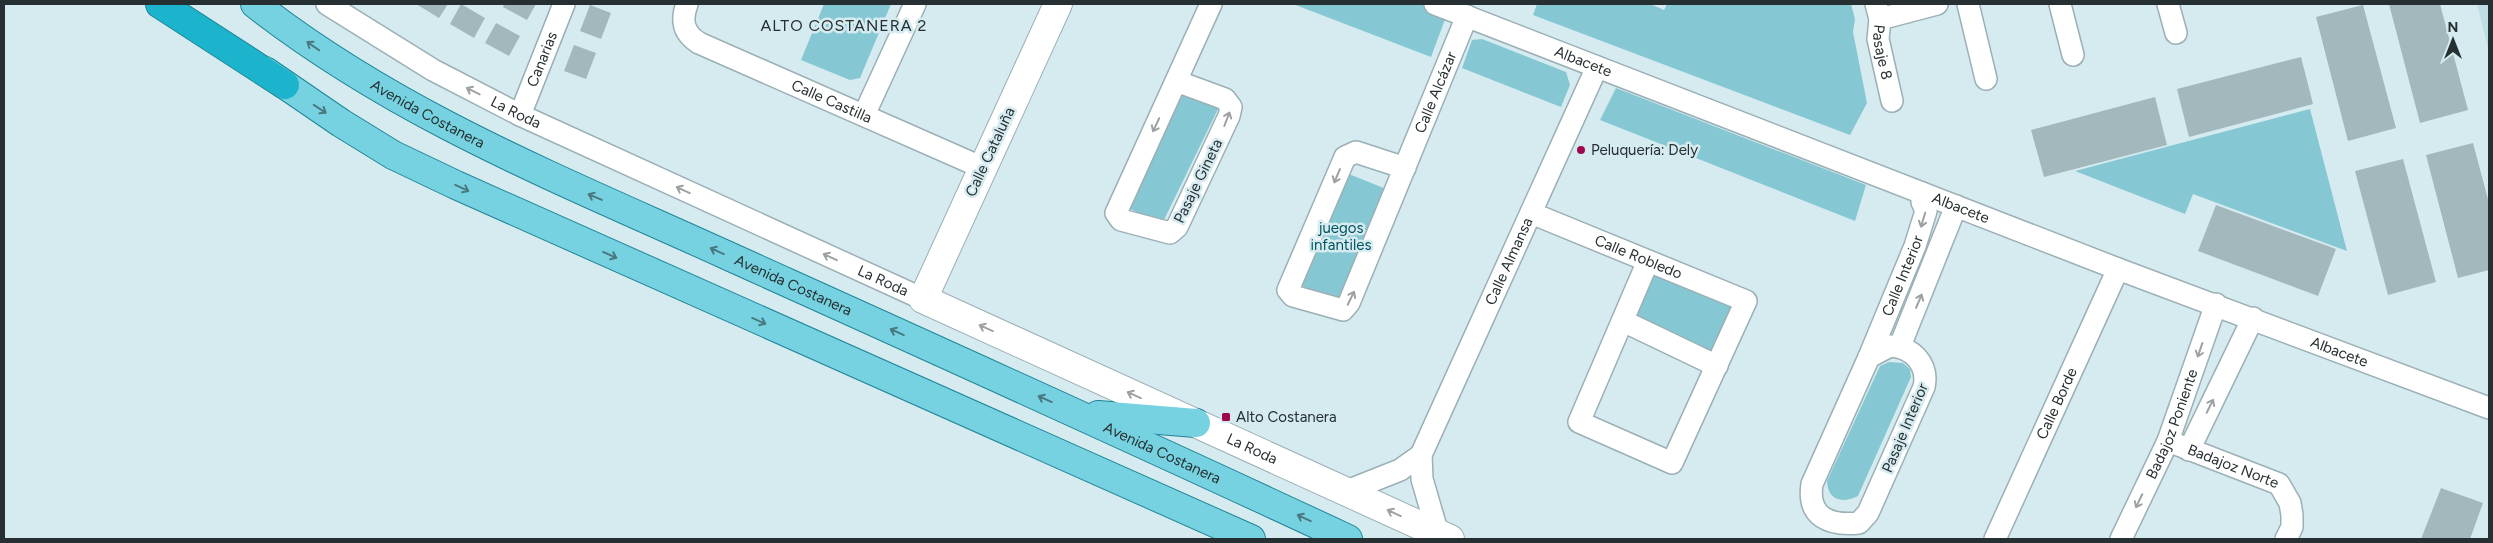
<svg xmlns="http://www.w3.org/2000/svg" width="2493" height="543" font-family="Figtree,sans-serif">
<rect width="100%" height="100%" fill="#d5ebf0"/>
<!-- built -->
<path fill="#c0dee5" d="M2477,4H2489V52Z"/>
<!-- green -->
<path fill="#86c7d4" d="M824,4H891L860,78L850,80L801,60Z
M1293,4H1420L1447,14L1431,57Z
M1537,4H1650L1664,10L1667,4H1851L1855,19L1853,32L1867,103L1850,135L1533,15Z
M1482,39L1566,72L1570,85L1561,107L1462,68L1472,40Z
M1616,88L1866,185L1855,221L1600,120Z
M1181,89L1219,107L1162,224L1126,207Z
M2310,109L2347,251L2193,194L2185,214L2075,171Z
M1344,172L1386,189L1338,301L1296,283Z
M1655,271L1736,304L1710,363L1629,323Z
M1889,362L1903,363L1910,369L1911,377L1858,496C1841,504 1828,500 1827,481L1880,366Z"/>
<!-- building -->
<path fill="#a2b8bd" d="M416,4H448L439,18Z
M461,4L485,18L474,38L450,24Z
M504,4H536L527,20L503,7Z
M2389,4H2440L2468,110L2420,123Z
M590,5L611,13L601,39L580,31Z
M2363,5L2396,128L2348,141L2316,17Z
M496,23L520,36L509,56L485,43Z
M574,45L596,53L586,79L564,71Z
M2301,57L2313,104L2189,137L2177,89Z
M2155,97L2167,145L2044,177L2031,130Z
M2473,143L2489,203V270L2458,278L2426,155Z
M2403,159L2436,282L2388,295L2355,171Z
M2216,205L2336,249L2318,296L2198,251Z
M2441,488L2483,503L2470,539H2421Z"/>
<g fill="none" stroke-linecap="round" stroke-linejoin="round">
<defs>
<g id="street">
<path id="s1" d="M327,4L433,70L520,115L923,299"/>
<path id="s2" d="M687,4C681,20 683,33 699,43L983,168"/>
<path id="s3" d="M1435,4L2118,269L2489,408"/>
<path id="s4" d="M1876,4L1880,19L1878,39L1892,101"/>
<path d="M1968,4L1986,79"/>
<path d="M2060,4L2073,55"/>
<path d="M2168,4L2176,33"/>
<path d="M1880,19L1937,4"/>
<path d="M1176,81L1225,99L1231,107L1229,116L1177,227L1170,233L1121,220L1116,213L1211,4"/>
<path id="s5" d="M520,115L564,4"/>
<path d="M864,115L915,4"/>
<path id="s6" d="M1405,168L1356,152L1345,157L1288,290L1293,296L1343,310L1349,303L1467,16"/>
<path id="s7" d="M1531,213L1746,301L1672,463L1579,422L1648,261"/>
<path d="M1623,321L1717,366"/>
<path d="M1890,346C1912,347 1929,364 1924,387L1868,513L1859,523C1829,526 1807,517 1812,484L1869,357Z"/>
<path d="M1900,346L1956,206"/>
<path id="s8" d="M1869,357L1915,246L1926,211L1922,202V193"/>
<path id="s9" d="M2168,441L2279,484L2290,503L2292,515V527L2286,539"/>
<path d="M2189,450L2253,318"/>
<path d="M1347,491L1400,470L1421,455"/>
<path id="s10" d="M1438,534L1422,479L1421,455L1597,67"/>
<path id="s11" d="M1995,539L2118,269"/>
<path id="s12" d="M2121,539L2168,441L2216,304"/>
</g>
<g id="secondary">
<path id="s13" d="M1058,4L923,299L1450,539"/>
</g>
<g id="primary">
<path id="s14" d="M255,4C399,116 559,179 724,254C932,348 1141,442 1348,539"/>
<path d="M265,71L341,123L393,155L456,185L1251,539"/>
<path d="M1098,415L1196,423"/>
</g>
<path id="highway" d="M160,4L285,85"/>
</defs>
<!-- street casing -->
<use href="#street" stroke="#9bb0b5" stroke-width="24"/>
<!-- secondary casing -->
<use href="#secondary" stroke="#9bb0b5" stroke-width="30"/>
<!-- primary casing -->
<use href="#primary" stroke="#1f8596" stroke-width="30"/>
<!-- highway casing -->
<use href="#highway" stroke="#1f8596" stroke-width="30"/>
<!-- street -->
<use href="#street" stroke="#fff" stroke-width="21"/>
<!-- secondary -->
<use href="#secondary" stroke="#fff" stroke-width="28"/>
<!-- primary -->
<use href="#primary" stroke="#76d2e0" stroke-width="28"/>
<!-- highway -->
<use href="#highway" stroke="#1bb4cc" stroke-width="28"/>
</g>
<!-- one-way arrows -->
<defs><path id="oneway-shaft" d="M-6 0H5M1.5-3L5.5 0L1.5 3" fill="none" stroke-width="1.6" stroke-linecap="round" stroke-linejoin="round" transform="scale(1.25)"/></defs>
<g stroke="#4a7880">
<use href="#oneway-shaft" transform="translate(313 46) rotate(-145)"/>
<use href="#oneway-shaft" transform="translate(320 109) rotate(34)"/>
<use href="#oneway-shaft" transform="translate(462 188) rotate(25)"/>
<use href="#oneway-shaft" transform="translate(595 197) rotate(-157)"/>
<use href="#oneway-shaft" transform="translate(717 251) rotate(-156)"/>
<use href="#oneway-shaft" transform="translate(610 255) rotate(24)"/>
<use href="#oneway-shaft" transform="translate(759 321) rotate(24)"/>
<use href="#oneway-shaft" transform="translate(897 332) rotate(-156)"/>
<use href="#oneway-shaft" transform="translate(1045 399) rotate(-156)"/>
<use href="#oneway-shaft" transform="translate(1304 518) rotate(-155)"/>
</g>
<g stroke="#9da1a2">
<use href="#oneway-shaft" transform="translate(473 91) rotate(-153)"/>
<use href="#oneway-shaft" transform="translate(1227 119) rotate(-69)"/>
<use href="#oneway-shaft" transform="translate(1156 125) rotate(115)"/>
<use href="#oneway-shaft" transform="translate(1337 176) rotate(113)"/>
<use href="#oneway-shaft" transform="translate(683 190) rotate(-155)"/>
<use href="#oneway-shaft" transform="translate(1923 220) rotate(107)"/>
<use href="#oneway-shaft" transform="translate(830 257) rotate(-155)"/>
<use href="#oneway-shaft" transform="translate(1351 298) rotate(-64)"/>
<use href="#oneway-shaft" transform="translate(1919 301) rotate(-67)"/>
<use href="#oneway-shaft" transform="translate(986 328) rotate(-156)"/>
<use href="#oneway-shaft" transform="translate(2200 350) rotate(109)"/>
<use href="#oneway-shaft" transform="translate(1134 395) rotate(-156)"/>
<use href="#oneway-shaft" transform="translate(2210 406) rotate(-64)"/>
<use href="#oneway-shaft" transform="translate(2139 501) rotate(115)"/>
<use href="#oneway-shaft" transform="translate(1394 513) rotate(-155)"/>
</g>
<!-- markers -->
<g fill="#9f074f" stroke="#d5ebf0" stroke-width="2">
<circle cx="1581" cy="150" r="5"/>
<rect x="1221" y="412" width="10" height="10" rx="2.5"/>
</g>
<g text-anchor="middle" stroke-width="5" stroke-linejoin="round" paint-order="stroke">
<!-- street labels -->
<g font-size="15" fill="#262f31" stroke="#d5ebf0">
<text dy="5" stroke="none"><textPath href="#s4" startOffset="49">Pasaje 8</textPath></text>
<text dy="5" stroke="none"><textPath href="#s5" startOffset="60">Canarias</textPath></text>
<text dy="5" stroke="none"><textPath href="#s3" startOffset="159">Albacete</textPath></text>
<text dy="5" stroke="none"><textPath href="#s6" startOffset="505">Calle Alcázar</textPath></text>
<text dy="5" stroke="none"><textPath href="#s2" startOffset="190">Calle Castilla</textPath></text>
<text dy="5" stroke="none"><textPath href="#s1" startOffset="218">La Roda</textPath></text>
<text dy="5" stroke="none"><textPath href="#s14" startOffset="205">Avenida Costanera</textPath></text>
<text transform="translate(990 152) rotate(-65)" y="5">Calle Cataluña</text>
<text transform="translate(1198 181) rotate(-64)" y="5">Pasaje Gineta</text>
<text dy="5" stroke="none"><textPath href="#s3" startOffset="564">Albacete</textPath></text>
<text dy="5" stroke="none"><textPath href="#s7" startOffset="116">Calle Robledo</textPath></text>
<text dy="5" stroke="none"><textPath href="#s10" startOffset="294">Calle Almansa</textPath></text>
<text dy="5" stroke="none"><textPath href="#s8" startOffset="88">Calle Interior</textPath></text>
<text dy="5" stroke="none"><textPath href="#s1" startOffset="622">La Roda</textPath></text>
<text dy="5" stroke="none"><textPath href="#s14" startOffset="609">Avenida Costanera</textPath></text>
<text dy="5" stroke="none"><textPath href="#s3" startOffset="969">Albacete</textPath></text>
<text dy="5" stroke="none"><textPath href="#s11" startOffset="149">Calle Borde</textPath></text>
<text dy="5" stroke="none"><textPath href="#s12" startOffset="126">Badajoz Poniente</textPath></text>
<text transform="translate(1905 428) rotate(-67)" y="5">Pasaje Interior</text>
<text dy="5" stroke="none"><textPath href="#s13" startOffset="686">La Roda</textPath></text>
<text dy="5" stroke="none"><textPath href="#s14" startOffset="1014">Avenida Costanera</textPath></text>
<text dy="5" stroke="none"><textPath href="#s9" startOffset="70">Badajoz Norte</textPath></text>
</g>
<!-- poi labels -->
<g font-size="15" fill="#262f31" stroke="#d5ebf0" text-anchor="start">
<text x="1591" y="155">Peluquería: Dely</text>
<text x="1236" y="422">Alto Costanera</text>
</g>
<!-- park labels -->
<g font-size="15" fill="#01535f" stroke="#d5ebf0">
<text x="1341" y="233">juegos<tspan x="1341" dy="17">infantiles</tspan></text>
</g>
<!-- neighbourhood labels -->
<g font-size="16" letter-spacing="1" fill="#262f31" stroke="#d5ebf0">
<text x="844" y="31">ALTO COSTANERA 2</text>
</g>
</g>
<!-- border -->
<rect width="2493" height="543" fill="none" stroke="#262f31" stroke-width="10"/>
<!-- north arrow -->
<g transform="translate(2453 40)" stroke="#d5ebf0" stroke-width="4" paint-order="stroke">
<path d="M0-4L9 19L0 12L-9 19Z" fill="#262f31"/>
<text y="-8" font-size="14" font-weight="bold" text-anchor="middle" fill="#262f31">N</text>
</g>
</svg>
